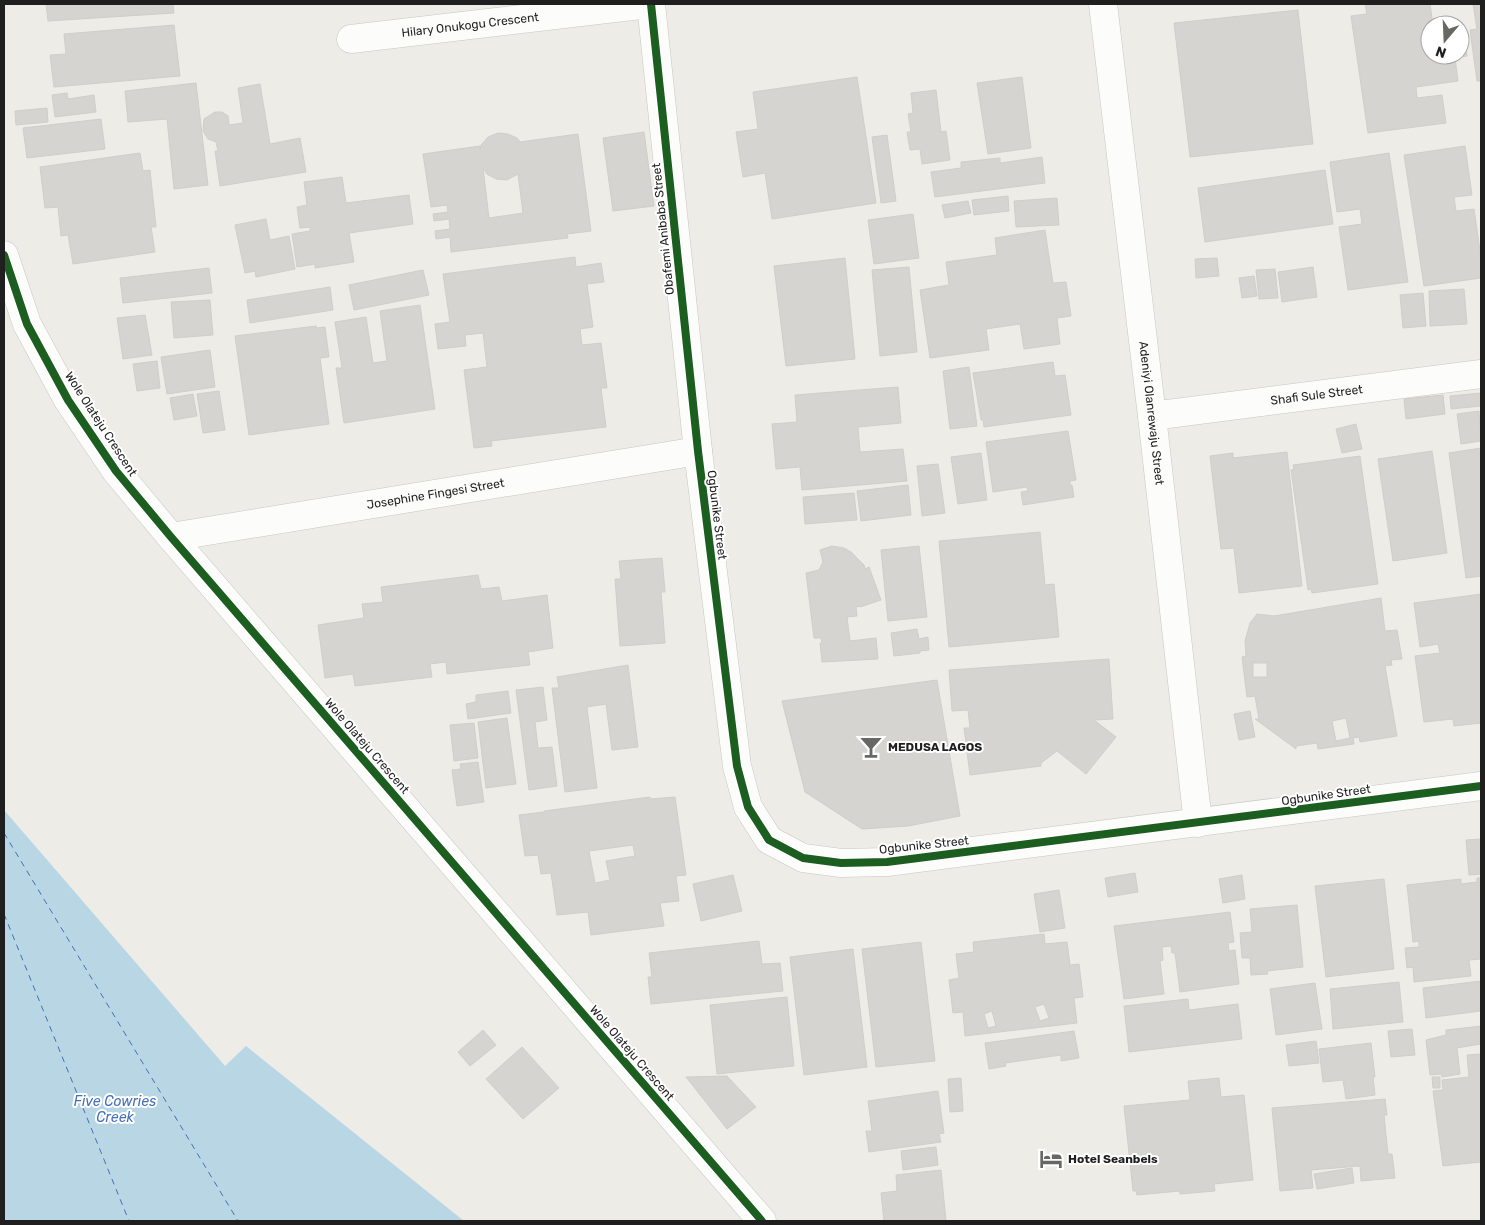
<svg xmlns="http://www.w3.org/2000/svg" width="1485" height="1225" font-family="Rubik,sans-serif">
<rect width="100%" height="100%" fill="#edece7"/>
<!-- water -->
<path fill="#b8d6e4" d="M4,810L225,1066L246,1046L464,1221H4Z"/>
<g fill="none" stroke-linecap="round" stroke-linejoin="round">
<!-- ferry -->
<path stroke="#4370b7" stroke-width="1" stroke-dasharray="6 5" stroke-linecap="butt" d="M4,833L238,1221
M4,914L129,1221"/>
</g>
<!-- building -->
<path fill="#d6d4d0" stroke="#d0cec8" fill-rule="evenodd" d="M46,4H173L174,13L48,21Z
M1365,4H1430L1433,25H1430V55H1460V25H1458L1462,24L1467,56L1455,58L1458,81L1416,87L1417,98L1442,95L1446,123L1368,133L1351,16L1367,14Z
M1473,4H1481V81H1477L1470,30L1477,29Z
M1298,10L1313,144L1190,157L1174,23Z
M174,25L180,76L54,87L50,55L66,54L64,34Z
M857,77L876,203L772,219L765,173L743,177L736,132L758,129L753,92Z
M1022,77L1031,148L988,154L977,83Z
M196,83L208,185L174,189L167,119L128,122L125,91Z
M260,84L270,144L300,138L306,172L220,186L215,151H218L216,142L208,139L203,131L204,119L215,112H222L228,116L229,125L243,123L238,88Z
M936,90L941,132L946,131L950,160L922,164L920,149L910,150L907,132H911L908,114L913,113L911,93Z
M67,93L68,99L94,95L96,112L55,117L52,95Z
M47,108L48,122L16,125L15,111Z
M101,119L105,149L27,158L23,128Z
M644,132L654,206L613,211L603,138Z
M498,133L508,134L517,138L520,142L578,134L591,231L567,234L568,238L451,252L450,237L436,239L435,231L450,229L449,219L434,221L433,214L448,212L447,205L431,207L423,154L480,146V150L481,145L488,137ZM483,168L487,174L496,179L507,180L518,174L523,213L489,218Z
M887,135L896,201L881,203L872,137Z
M1465,146L1472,195L1454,197L1456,211L1474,209L1481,258V278L1424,286L1404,155Z
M140,153L143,171L150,170L156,227H151L155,252L73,264L68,235L61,236L58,207L45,208L40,167Z
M1389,153L1408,282L1348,290L1339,227L1362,224L1360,209L1337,212L1330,162Z
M1042,157L1045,183L935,197L931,172L961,168V162L1000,158V163Z
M1325,170L1333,224L1205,242L1198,188Z
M342,177L346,203L409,195L413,224L349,233L354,262L315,268V264L297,267L292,234L310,231V227L300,228L297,207L307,205L304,182Z
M1008,196L1009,211L974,215L972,200Z
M1057,198L1059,225L1016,227L1014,201Z
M968,201L971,213L945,218L942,205Z
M913,214L919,258L874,264L868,220Z
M266,219L270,240L289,236L295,269L256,277L255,271L245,273L235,225Z
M1045,230L1053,283L1066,282L1071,316L1057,318L1060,344L1024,349L1020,324L986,329L989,350L930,358L920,290L949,285L946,262L997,255L995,238Z
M575,257L576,267L601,263L604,282L587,284L593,327L580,329L582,345L601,343L607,388H601L606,427L491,441L492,446L474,448L464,370L487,367L483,333L465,335L466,346L438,349L435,324L450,322L443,274Z
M845,258L855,359L786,366L774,266Z
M1217,258L1219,276L1196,278L1195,259Z
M909,267L917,352L880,356L872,270Z
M1313,267L1317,297L1282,302L1278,272Z
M209,268L212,293L123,303L120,278Z
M1275,269L1278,298L1259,299L1256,270Z
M423,270L429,295L354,310L349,285Z
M1254,276L1257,296L1242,298L1239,278Z
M330,287L333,310L250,323L247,300Z
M1464,289L1467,324L1430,326L1429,291Z
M1423,293L1426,326L1403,328L1400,295Z
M210,300L213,335L174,338L171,302Z
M420,305L435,409L344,423L336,368H342L335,322L366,317L373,363L387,361L380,311Z
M145,315L152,355L123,359L117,318Z
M316,326L317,328L325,327L329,357L320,358L329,424L249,435L235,336Z
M210,350L215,387L167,394L161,357Z
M157,361L160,388L137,391L133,364Z
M1053,362L1055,376L1065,375L1071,415L984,427L983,420H981L973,373Z
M969,367L977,426L950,429L943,371Z
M898,387L901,423L858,427L860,452L903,449L907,481L802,490L800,467L776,469L772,424L797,422L795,395Z
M219,391L225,430L203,433L197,394Z
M1481,393V406L1451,409L1450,396Z
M193,394L197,416L174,420L170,398Z
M1443,395L1445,414L1406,419L1404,399Z
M1479,411L1481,441L1461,444L1457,414Z
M1356,424L1362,449L1342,453L1336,429Z
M1068,431L1076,480L1070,481V485H1072L1074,497L1023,505L1021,492L1028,491L1027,487L993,492L986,442Z
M1481,448V576L1466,578L1449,453Z
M1432,451L1447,553L1393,561L1378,459Z
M1287,452L1302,586L1239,593L1234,548L1221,549L1210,456L1233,453V458Z
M981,453L987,500L958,504L951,457Z
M1360,456L1378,584L1312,593L1311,589L1308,590L1291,470L1294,469L1293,465Z
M938,464L945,513L922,516L917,466Z
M908,485L911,515L861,521L857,491Z
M854,493L857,520L805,524L803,497Z
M1040,532L1045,585L1054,584L1059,637L949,647L939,541Z
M832,546L844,548L851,552L864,565L865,569L869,567L881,600L860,607V606L856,607L857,616L847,617L850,641L876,638L878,659L822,662L820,643H822L821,638H814L806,573L819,570L823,562L820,550Z
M919,546L927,617L888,621L881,550Z
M662,558L665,592H661L665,643L620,646L615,579H621L619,561Z
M478,575L481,589L499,587L502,601L547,595L553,648L528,652L530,665L447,674L446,662L430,664L432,677L355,686L353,674L325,678L318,625L364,618L362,604L383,602L381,587Z
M1481,594V723L1454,726L1453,719L1424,722L1415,656L1440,653L1438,644L1420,647L1414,603Z
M1381,598L1385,631L1397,630L1402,659L1391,660L1392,665L1385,666L1397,736L1360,742L1359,737L1353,738L1354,744L1318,749L1317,743L1296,746V749L1255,719H1259L1255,696L1247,697L1242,657L1246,656L1245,641L1250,623L1257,614L1274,616ZM1253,663H1267V677H1253ZM1346,718L1350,738L1336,741L1332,721Z
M917,629L919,639L928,637L929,650L920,651V653L894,656L891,633Z
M1109,659L1113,719L1094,720L1116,737L1086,774L1057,751L1041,763V766L970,775L964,728H970L968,710L952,711L949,670Z
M628,665L638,747L612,750L606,704L587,707L597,788L565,792L552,688H559L557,677Z
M937,680L960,816L908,826L862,829L805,792L782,701Z
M543,687L547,720L535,722L538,748L552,747L557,786L529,790L516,690Z
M508,691L511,713L468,719L466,704L476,702V695Z
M1250,711L1255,737L1239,740L1234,714Z
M507,718L516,784L486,788L478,722Z
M474,723L478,758L454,761L450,725Z
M478,762L484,802L457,806L452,770L461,769L460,764Z
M650,797V799L675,797L686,875L676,876L679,901L660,903L664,926L591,935L588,912L557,915L551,873L541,874L538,855L525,856L519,815L544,812V811ZM633,845L635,856L606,861L610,880L595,883L589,851Z
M1481,839V874L1469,875L1466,840Z
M1135,873L1138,892L1108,897L1105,878Z
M733,875L742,911L701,921L693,884Z
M1242,875L1245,899L1223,903L1219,879Z
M1477,878H1481V959L1469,960L1471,976L1414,982L1413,967L1407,968L1405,948L1419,947V941L1413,942L1407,885L1461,879V884L1477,882Z
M1384,879L1394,969L1326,977L1315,886Z
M1059,890L1065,928L1040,932L1034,894Z
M1297,905L1303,967L1267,971L1268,974L1251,975L1250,958H1242L1240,933L1252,932L1250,909Z
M1230,912L1234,942L1228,943L1229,951L1235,950L1239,984L1180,992L1175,953H1172L1171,946L1162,947L1163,960L1160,961L1164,994L1124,999L1114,926Z
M1044,934L1045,944L1067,942L1070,965L1079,964L1083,997L1074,998L1077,1023L965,1036L963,1012L953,1013L949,980L959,978L956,954L974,952L973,942ZM1044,1004L1049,1018L1040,1021L1035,1007ZM992,1011L996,1026L988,1028L984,1014Z
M759,941L762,964L780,963L783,991L651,1004L648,977H652L649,953Z
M921,942L935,1061L876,1067L862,949Z
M853,949L867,1067L804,1075L790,957Z
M1481,981V1011L1426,1018L1423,988Z
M1399,982L1403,1022L1333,1029L1330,989Z
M1315,983L1322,1029L1276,1035L1270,989Z
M787,997L794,1066L717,1074L710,1005Z
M1188,999L1189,1010L1238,1004L1242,1039L1129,1052L1124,1006Z
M1481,1026V1044L1457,1048L1460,1074L1442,1077L1441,1074L1430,1075L1426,1040L1446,1035V1030Z
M1412,1029L1415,1055L1391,1057L1388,1031Z
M483,1030L496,1045L470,1066L458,1052Z
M1074,1031L1079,1058L1061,1061V1055L1005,1063L1006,1066L989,1069L985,1043Z
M1316,1041L1319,1063L1289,1066L1286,1045Z
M1371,1043L1375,1077H1373L1375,1095L1346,1099L1343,1080L1323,1082L1319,1049Z
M522,1047L559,1088L523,1119L486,1079Z
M1481,1054V1162L1443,1166L1433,1091L1443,1090L1442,1080L1469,1077L1467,1055Z
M727,1076L756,1107L727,1129L686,1077Z
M1432,1077H1440V1088H1433Z
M961,1078L963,1111L950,1112L948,1079Z
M1219,1078L1221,1097L1244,1095L1253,1180L1214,1184L1215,1191L1180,1194V1191L1137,1195L1136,1191H1133L1124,1106L1190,1100L1188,1081Z
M938,1091L944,1133L939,1134L941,1142L869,1152L866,1131H872L868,1101Z
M1385,1099L1387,1115H1384L1388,1154H1392L1395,1178L1361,1181L1360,1166L1311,1170L1313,1188L1280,1191L1272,1108Z
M936,1147L938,1165L903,1170L901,1151Z
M1352,1168L1354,1183L1317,1189L1314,1174Z
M941,1170L946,1221H884L881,1193L897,1191L896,1175Z"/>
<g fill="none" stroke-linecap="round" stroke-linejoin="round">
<defs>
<g id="street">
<path d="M651,4L698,451L737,766L748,807L769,840L803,858L841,863L887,862L1481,786"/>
<path id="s1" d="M1103,4L1152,416L1198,823"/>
<path id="s2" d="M351,39L649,4"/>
<path d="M4,255L27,324L68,400L116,471L171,537L762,1221"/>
<path id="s3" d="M1152,416L1481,374"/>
<path id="s4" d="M171,537L698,451"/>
</g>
</defs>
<!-- street casing -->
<use href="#street" stroke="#c6c6c3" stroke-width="29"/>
<!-- street -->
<use href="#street" stroke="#fcfcfb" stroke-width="28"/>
<defs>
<path id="cycleway" d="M651,4L698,451L737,766L748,807L769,840L803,858L841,863L887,862L1481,786
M4,255L27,324L68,400L116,471L171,537L762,1221"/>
</defs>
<!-- cycleway casing -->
<use href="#cycleway" stroke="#fff" stroke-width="11"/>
<!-- cycleway -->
<use href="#cycleway" stroke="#1b5e20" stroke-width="8"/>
</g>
<!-- icons -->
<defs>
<symbol id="bar-bare" viewBox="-9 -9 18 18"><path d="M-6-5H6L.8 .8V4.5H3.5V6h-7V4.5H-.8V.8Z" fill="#676765" stroke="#fff" stroke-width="2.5" paint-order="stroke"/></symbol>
<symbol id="hotel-bare" viewBox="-9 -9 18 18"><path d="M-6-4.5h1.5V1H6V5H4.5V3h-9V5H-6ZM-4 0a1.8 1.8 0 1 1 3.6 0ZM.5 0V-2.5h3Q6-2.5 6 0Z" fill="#676765" stroke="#fff" stroke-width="2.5" paint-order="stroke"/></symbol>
</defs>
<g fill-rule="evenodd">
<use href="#bar-bare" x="855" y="731" width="32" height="32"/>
<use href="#hotel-bare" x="1035" y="1143" width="32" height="32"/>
</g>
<g text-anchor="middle" stroke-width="4" stroke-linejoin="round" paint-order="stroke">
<!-- street labels -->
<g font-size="12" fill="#1f1f1f" stroke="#fff">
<text dy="4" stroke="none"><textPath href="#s2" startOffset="120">Hilary Onukogu Crescent</textPath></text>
<text transform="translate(663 229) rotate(-96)" y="4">Obafemi Anibaba Street</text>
<text dy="4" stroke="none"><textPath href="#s3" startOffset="166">Shafi Sule Street</textPath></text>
<text dy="4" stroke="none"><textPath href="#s1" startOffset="412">Adeniyi Olanrewaju Street</textPath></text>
<text transform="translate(101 424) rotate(57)" y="4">Wole Olateju Crescent</text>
<text dy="4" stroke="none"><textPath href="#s4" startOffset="268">Josephine Fingesi Street</textPath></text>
<text transform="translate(717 515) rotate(83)" y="4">Ogbunike Street</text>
<text transform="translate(367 746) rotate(49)" y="4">Wole Olateju Crescent</text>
<text transform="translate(1326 795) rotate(-8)" y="4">Ogbunike Street</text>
<text transform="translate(924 845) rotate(-6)" y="4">Ogbunike Street</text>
<text transform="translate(632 1053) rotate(49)" y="4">Wole Olateju Crescent</text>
</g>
<!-- poi labels -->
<g font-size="12" font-weight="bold" fill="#1f1f1f" stroke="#fff" text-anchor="start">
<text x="888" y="751">MEDUSA LAGOS</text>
<text x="1068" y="1163">Hotel Seanbels</text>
</g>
<!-- water labels -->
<g font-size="14" font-style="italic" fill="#4370b7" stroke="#fff">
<text x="115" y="1106">Five Cowries<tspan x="115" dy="16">Creek</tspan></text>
</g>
</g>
<!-- border -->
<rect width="1485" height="1225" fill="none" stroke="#1f1f1f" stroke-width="10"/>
<!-- north arrow -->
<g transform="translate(1445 40) rotate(199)"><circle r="24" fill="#ffffff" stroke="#a5a5a5"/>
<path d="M0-4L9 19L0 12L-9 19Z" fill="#676765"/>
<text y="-8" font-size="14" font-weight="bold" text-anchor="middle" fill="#1f1f1f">N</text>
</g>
</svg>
